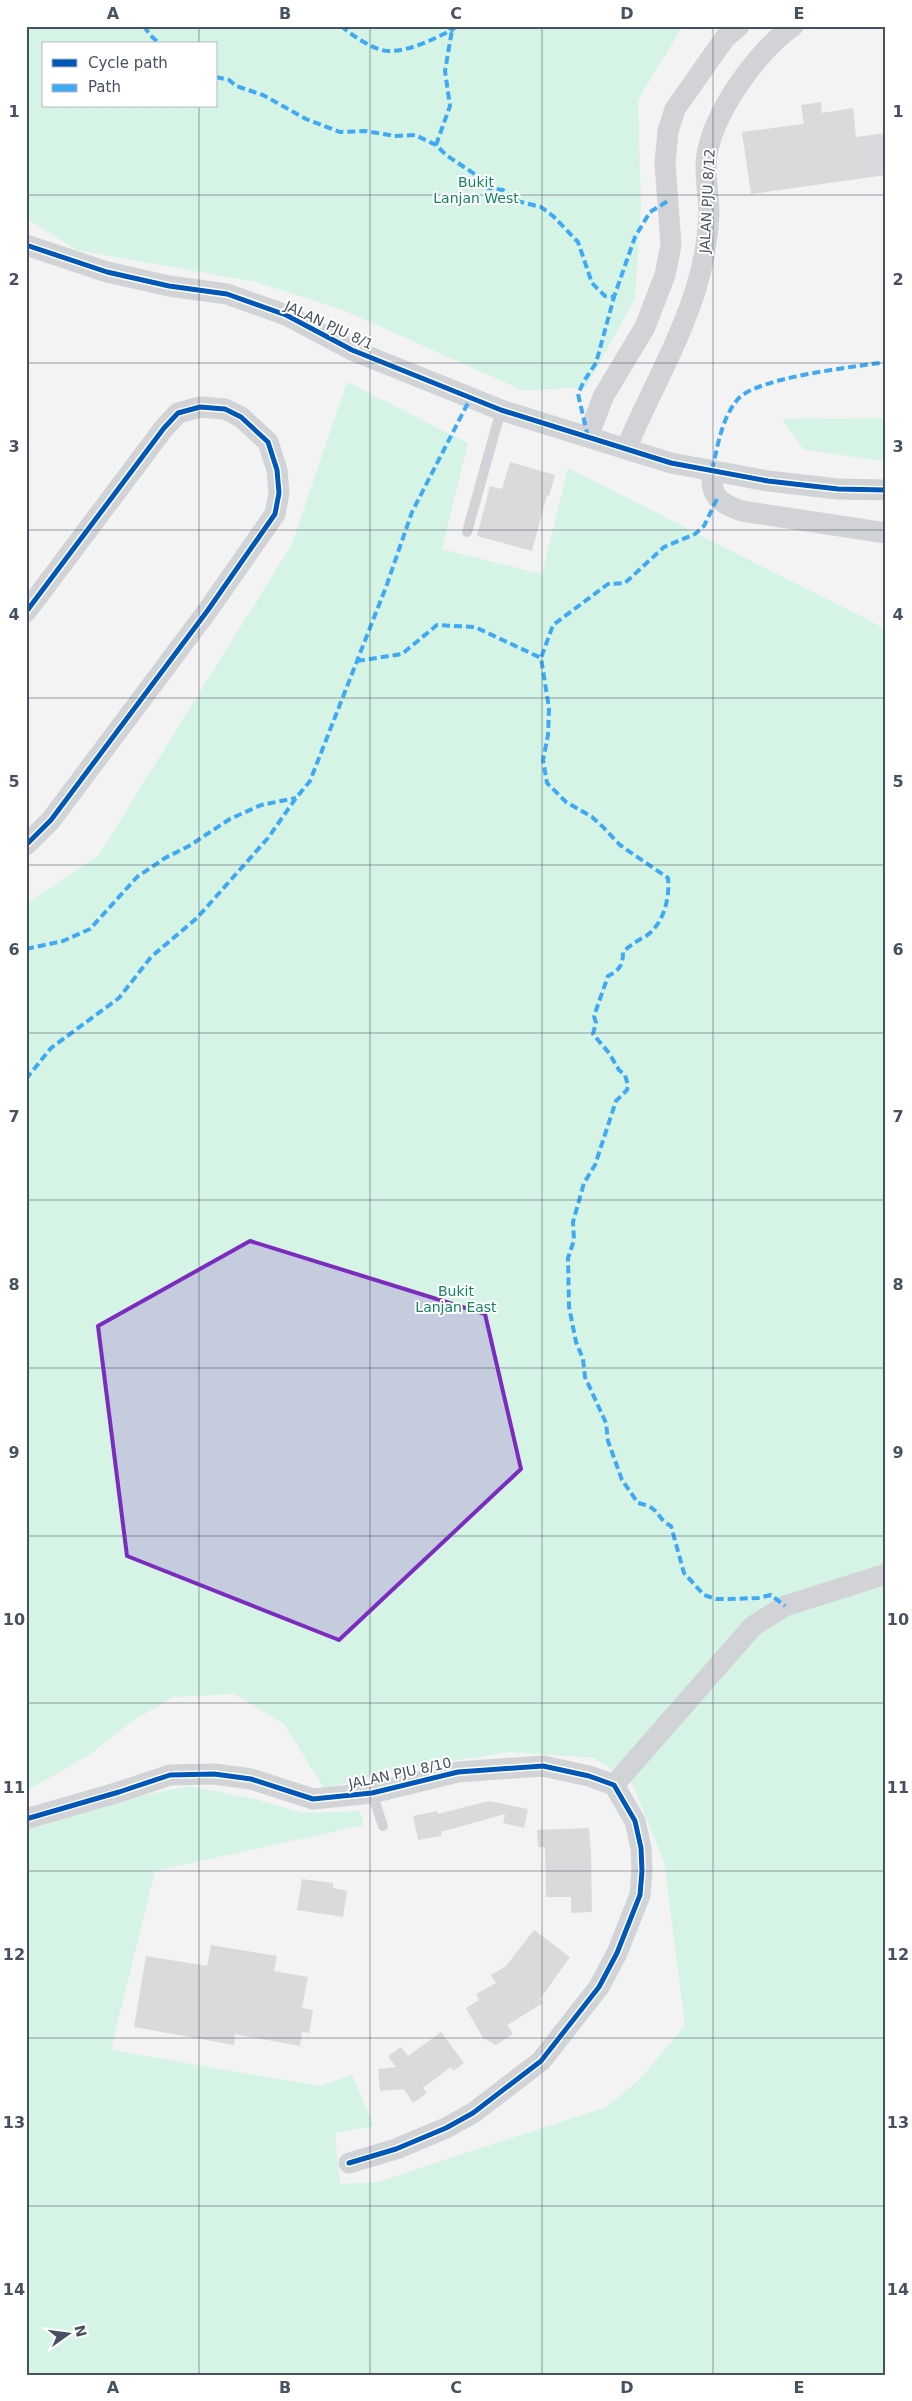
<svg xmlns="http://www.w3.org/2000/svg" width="912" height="2401" font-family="'DejaVu Sans',sans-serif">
<rect width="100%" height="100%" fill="#f3f3f3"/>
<!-- green -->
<path fill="#d6f4e6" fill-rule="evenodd" d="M26,26H683L638,100L641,203L635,299L586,387L524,391L343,310L256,282L76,250L26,218ZM44,44H216V106H44Z
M347,382L468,443L442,549L542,574L568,468L886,629V2375H26V1828L41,1826L144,1795L189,1786L254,1799L303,1813L360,1811L364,1825L155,1871L111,2050L320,2086L352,2075L374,2126L335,2133L340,2184L378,2182L606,2107L640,2079L685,2025L664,1862L632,1783L594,1758L510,1752L411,1767L324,1788L284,1724L234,1694L173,1697L131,1722L88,1756L26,1791V904L98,856L292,544Z
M886,418V462L803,449L782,419Z"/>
<!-- building -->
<path fill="#dadadc" d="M821,102L822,113L853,108L856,137L886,133V175L751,194L742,132L804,124L801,105Z
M510,462L555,475L549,496L547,495L532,551L477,536L490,486L502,489Z
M489,1801L528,1809L524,1828L503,1823L505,1814L441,1832L442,1836L418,1840L413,1816L437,1811L438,1814Z
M589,1828L591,1852L592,1912L571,1913V1897H546L545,1847H538L537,1830Z
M302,1879L333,1883V1888L347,1891L343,1917L297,1910Z
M534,1930L570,1957L540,1999L543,2003L507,2025L513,2034L496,2045L483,2038L466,2008L479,2000L476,1994L496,1983L491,1975L506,1966Z
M211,1945L277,1956L274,1971L308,1977L302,2008L313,2010L309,2033L302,2032L300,2046L235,2034L234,2045L134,2027L146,1956L207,1966Z
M441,2032L464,2063L453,2071L451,2067L423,2088L427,2093L413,2103L404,2089L380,2091L378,2069L396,2067L388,2056L401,2047L408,2056Z"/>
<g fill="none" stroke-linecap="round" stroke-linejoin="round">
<!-- service -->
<path stroke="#d1d3d6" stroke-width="10" d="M467,532L501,410
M372,1793L383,1826"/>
<!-- minor -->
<path stroke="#d1d3d6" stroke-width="21" d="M26,245L107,272L169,286L227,294L286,315L352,350L501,410L671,463L768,481L838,489L886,490
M588,437L603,397L645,327L665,275L671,245L665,163L668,131L675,109L725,38L739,26
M626,449C649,394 680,342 697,285C704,261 708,239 709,214C709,193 703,169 708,149C718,106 758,51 793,26
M712,470C710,496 718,503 742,511L886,533
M26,612L164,428L178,413L200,407L225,409L241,417L268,442L277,470L279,493L275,514L208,610L51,820L26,845
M614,1785L753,1626L785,1606L886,1574
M26,1819L119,1792L170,1775L214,1774L251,1779L313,1799L372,1793L458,1772L543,1766L589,1776L614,1785L635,1821L641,1848L642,1871L640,1895L617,1953L599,1987L541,2061L473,2113L446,2128L396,2149L349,2163"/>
<!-- quiet -->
<path stroke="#3fa9f5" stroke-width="4" stroke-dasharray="8 4" stroke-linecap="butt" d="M144,26L150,35L160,44
M341,26C352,35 374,51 389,51C411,51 433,39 452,30L447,26
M216,77L229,80L236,86L263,95L306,119L340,132L365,131L395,136L415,135L436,145L446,155L476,175L488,188L503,190L513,200L541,207L553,216L578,242L592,283L605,296L614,297L635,237L650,212L668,201
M436,145L450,106L445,71L452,30L457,26
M588,437L578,394L584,381L596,363L614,297
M712,470C718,446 721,419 738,399C758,377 854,367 886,362
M717,499L704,526L695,534L664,547L625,583L608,584L553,625L541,658L549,708L548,735L543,760L547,783L566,802L592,817L603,827L620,845L668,878C670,897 664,924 646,936C637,941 630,945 623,952C623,965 620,970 608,976L594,1016L596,1023L593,1034L609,1053L619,1070L625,1075L628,1085L627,1090L616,1101L595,1165L584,1183L573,1222L574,1240L568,1258L569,1307L576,1342L583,1359L585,1377L606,1423L608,1441L622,1480L638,1503C662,1508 655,1518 671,1526L684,1573L704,1595L716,1599H729L758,1598L771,1595L785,1606
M357,661L402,654L437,625L475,627L541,658
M26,949L63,941L90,929L137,877L165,858L189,846L230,819L261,805L296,798
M26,1079L51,1048L119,998L151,957L197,918L268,838L296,798L310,781L386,587L412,512L471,397"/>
<defs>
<path id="cycleway" d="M26,245L107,272L169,286L227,294L286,315L352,350L501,410L671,463L768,481L838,489L886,490
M26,612L164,428L178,413L200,407L225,409L241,417L268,442L277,470L279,493L275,514L208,610L51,820L26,845
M26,1819L119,1792L170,1775L214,1774L251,1779L313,1799L372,1793L458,1772L543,1766L589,1776L614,1785L635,1821L641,1848L642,1871L640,1895L617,1953L599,1987L541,2061L473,2113L446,2128L396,2149L349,2163"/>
</defs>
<!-- cycleway casing -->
<use href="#cycleway" stroke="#fff" stroke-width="8"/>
<!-- cycleway -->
<use href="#cycleway" stroke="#0057b8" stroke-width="5"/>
</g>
<!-- marked area -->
<path fill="#7b2cbf" fill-opacity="0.2" stroke="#7b2cbf" stroke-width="4" stroke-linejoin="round" d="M250,1241L485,1314L521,1469L339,1640L127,1556L98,1326Z"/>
<!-- grid -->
<path fill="none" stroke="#475161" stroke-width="1" stroke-opacity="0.55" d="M199,26V44M370,26V2375M542,26V2375M713,26V2375M199,106V2375M26,195H886M26,363H886M26,530H886M26,698H886M26,865H886M26,1033H886M26,1200H886M26,1368H886M26,1536H886M26,1703H886M26,1871H886M26,2038H886M26,2206H886"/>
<g text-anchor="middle" stroke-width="4" stroke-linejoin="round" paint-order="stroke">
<!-- park labels -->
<g font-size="14" fill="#0f865c" stroke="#fff">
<text x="476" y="187">Bukit<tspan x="476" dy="16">Lanjan West</tspan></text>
<text x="456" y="1296">Bukit<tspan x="456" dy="16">Lanjan East</tspan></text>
</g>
<!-- street labels -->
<g font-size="14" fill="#475161" stroke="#fff">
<text transform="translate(707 201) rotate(-87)" y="5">JALAN PJU 8/12</text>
<text transform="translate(329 325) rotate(25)" y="5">JALAN PJU 8/1</text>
<text transform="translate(400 1773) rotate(-12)" y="5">JALAN PJU 8/10</text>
</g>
</g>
<!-- border -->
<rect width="912" height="2401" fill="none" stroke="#ffffff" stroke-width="55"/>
<!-- legend -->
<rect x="42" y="42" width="175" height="65" fill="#ffffff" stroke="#b5b9c0"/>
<rect x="52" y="59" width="25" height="8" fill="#0057b8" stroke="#b5b9c0"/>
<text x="88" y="68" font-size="15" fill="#475161">Cycle path</text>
<rect x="52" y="84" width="25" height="8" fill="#3fa9f5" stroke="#b5b9c0"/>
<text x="88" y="92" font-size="15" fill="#475161">Path</text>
<!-- north arrow -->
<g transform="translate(68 2334) rotate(76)" stroke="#ffffff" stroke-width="4" paint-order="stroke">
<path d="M0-4L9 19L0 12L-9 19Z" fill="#475161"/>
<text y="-8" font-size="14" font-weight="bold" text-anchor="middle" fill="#475161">N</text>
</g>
<rect x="28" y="28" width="856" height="2346" fill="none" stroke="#475161" stroke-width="2"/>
<g font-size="16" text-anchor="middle" font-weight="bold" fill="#475161">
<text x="113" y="19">A</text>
<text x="285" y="19">B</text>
<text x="456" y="19">C</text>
<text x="627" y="19">D</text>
<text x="799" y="19">E</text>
<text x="14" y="117">1</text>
<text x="898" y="117">1</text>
<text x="14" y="285">2</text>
<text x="898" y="285">2</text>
<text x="14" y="452">3</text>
<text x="898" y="452">3</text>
<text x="14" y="620">4</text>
<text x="898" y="620">4</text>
<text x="14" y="787">5</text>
<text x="898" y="787">5</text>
<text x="14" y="955">6</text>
<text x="898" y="955">6</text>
<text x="14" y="1122">7</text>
<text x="898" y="1122">7</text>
<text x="14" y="1290">8</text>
<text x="898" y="1290">8</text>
<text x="14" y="1458">9</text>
<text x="898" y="1458">9</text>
<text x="14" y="1625">10</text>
<text x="898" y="1625">10</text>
<text x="14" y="1793">11</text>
<text x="898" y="1793">11</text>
<text x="14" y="1960">12</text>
<text x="898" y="1960">12</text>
<text x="14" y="2128">13</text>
<text x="898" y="2128">13</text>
<text x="14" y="2295">14</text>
<text x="898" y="2295">14</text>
<text x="113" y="2393">A</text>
<text x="285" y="2393">B</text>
<text x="456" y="2393">C</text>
<text x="627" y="2393">D</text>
<text x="799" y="2393">E</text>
</g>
</svg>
